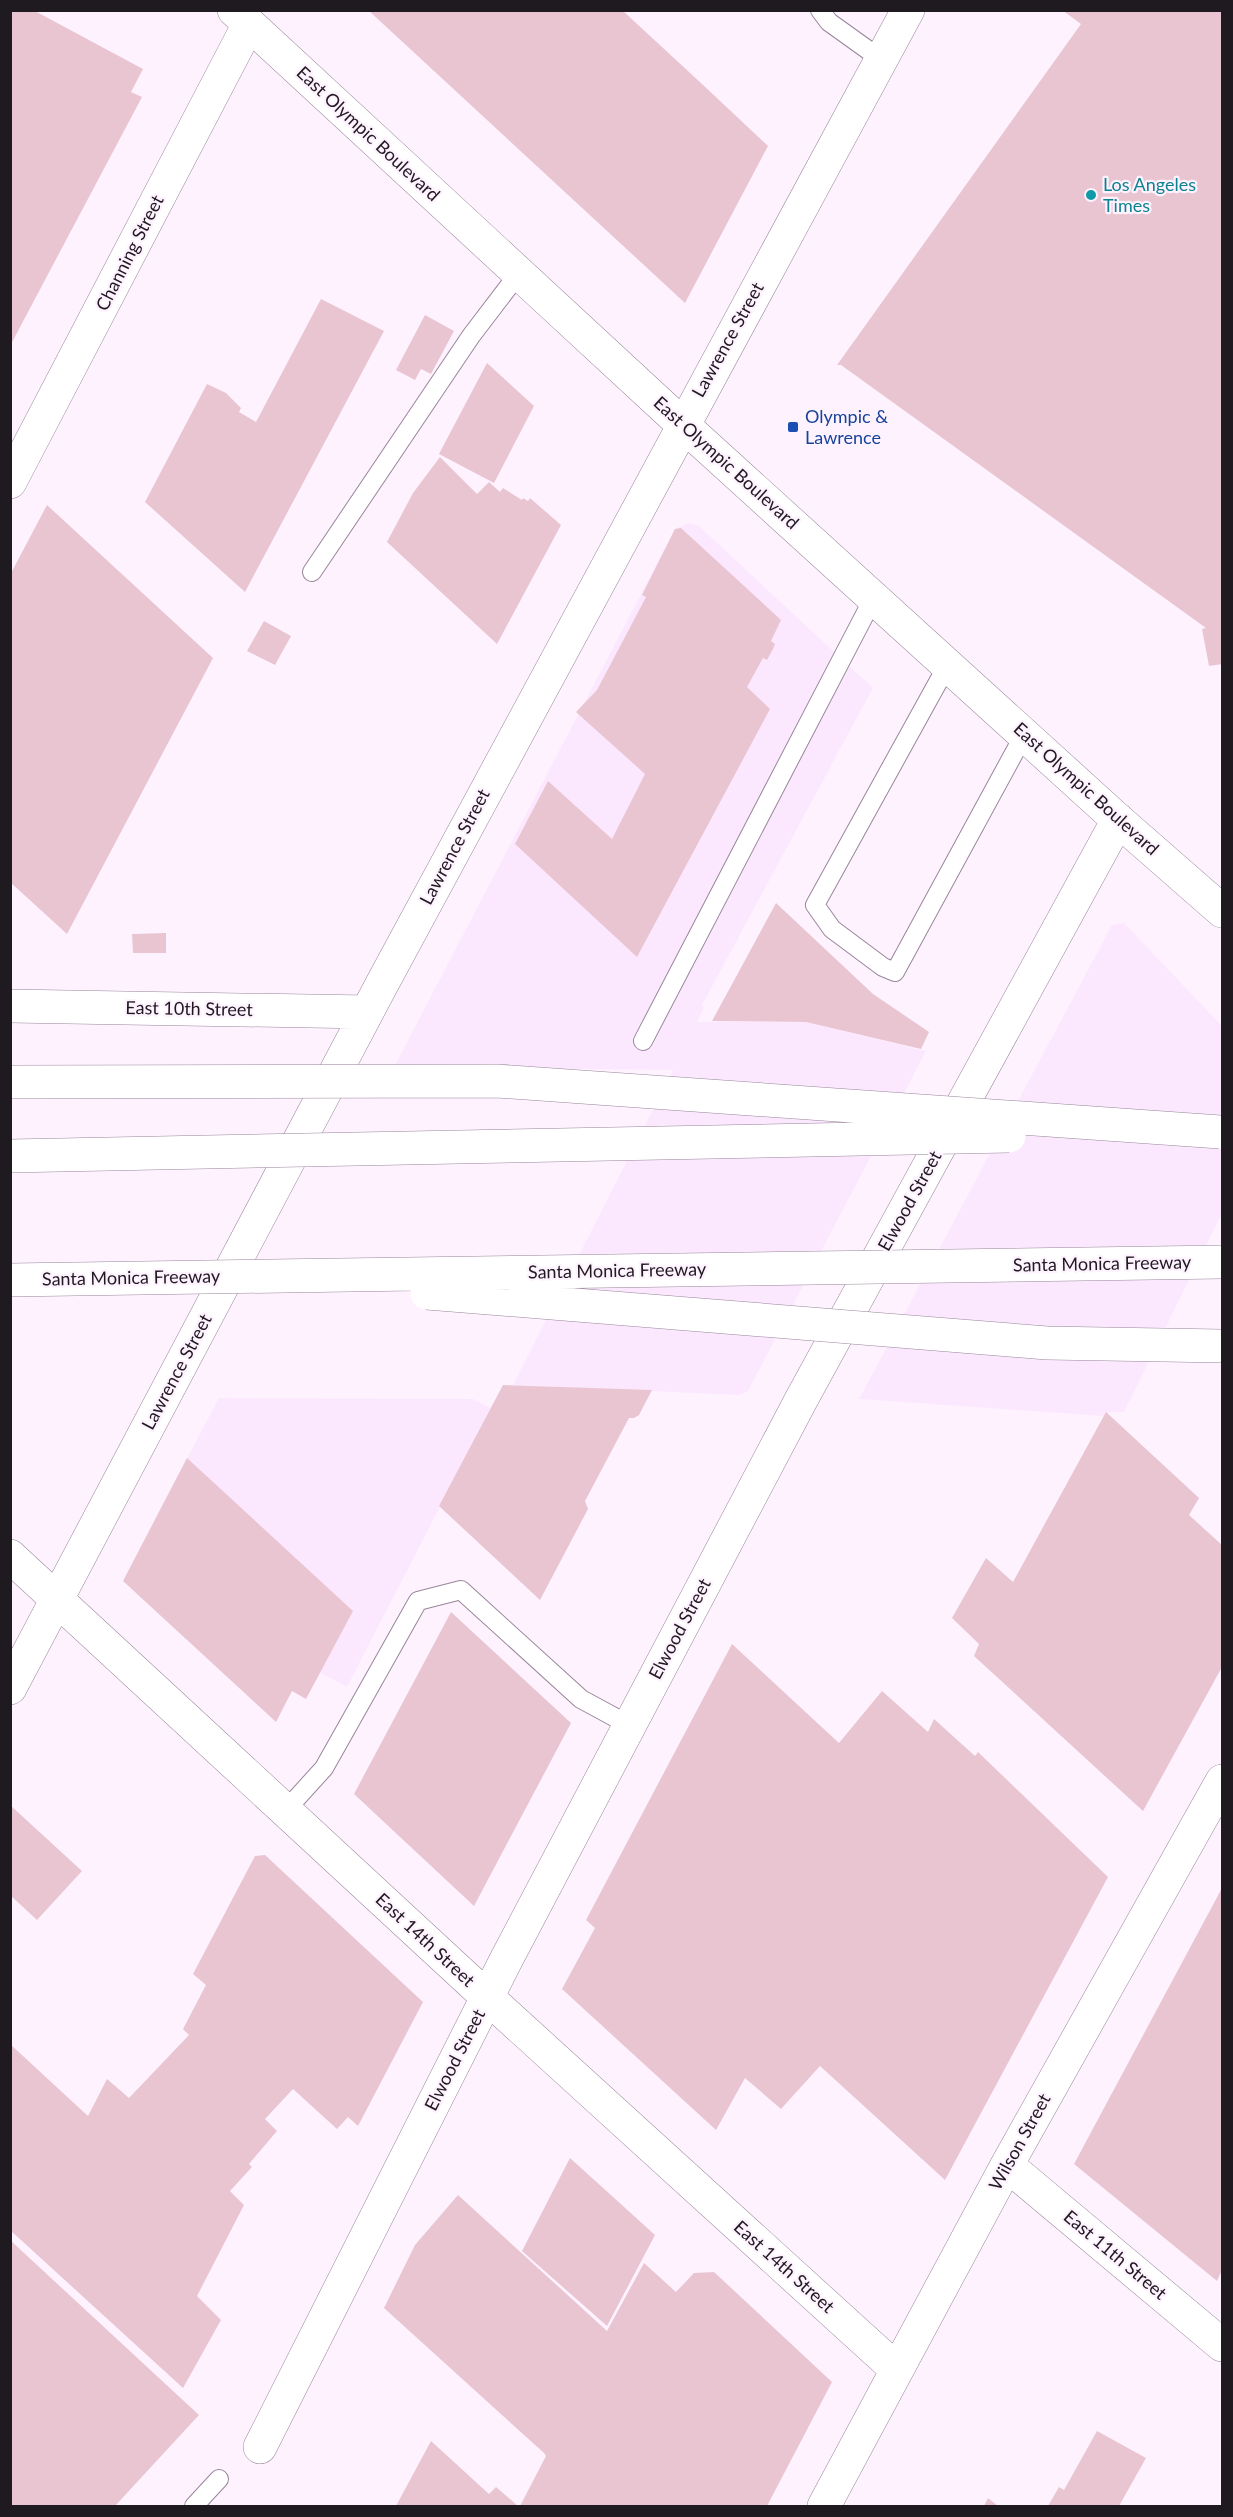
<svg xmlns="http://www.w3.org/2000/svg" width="1233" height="2517" font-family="Lato,sans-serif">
<rect width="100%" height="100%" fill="#fef2ff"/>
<!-- built -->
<path fill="#fce8fe" d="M688,523L699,526L873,688L702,1005L704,1008L697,1022H806L926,1051L748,1391L739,1395L513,1385L673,1070L394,1067L675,529Z
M1124,923L1222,1026V1213L1124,1412H1106L1104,1416L859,1399L1112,925Z
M219,1398L473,1399L491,1408L347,1687L320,1673L154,1521Z"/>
<!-- building -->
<path fill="#e9c5d1" d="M10,10H33L143,69L131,92L142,97L10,346Z
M368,10H622L702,84L768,146L685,303Z
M1062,10H1222V664L1209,666L1202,629L1206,628L841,365H837L1081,24Z
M321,299L384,331L245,592L145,502L207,384L226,393L241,408L239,412L256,422Z
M425,315L454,331L431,374L421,369L415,380L396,370Z
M487,363L534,406L494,483L439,454Z
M440,457L477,494L489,482L500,492L503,488L522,500L523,498L528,501L530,498L561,525L497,644L387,542L413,493Z
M47,505L213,658L67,934L10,882V575Z
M681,528L781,620L771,641L775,644L773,649L767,660L763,658L747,687L770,709L637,957L515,844L548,781L612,839L645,774L576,712L597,690L646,597L642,595L675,529Z
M264,621L291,636L275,665L247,651Z
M776,903L873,994L929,1032L921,1049L806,1022L712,1021Z
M166,933V953H133L132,934Z
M503,1385L652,1390L639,1415L634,1418H629L585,1501L588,1509L540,1600L439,1506Z
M1106,1412L1199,1498L1189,1515L1222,1545V1667L1143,1811L974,1656L979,1644L952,1618L986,1558L1013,1582Z
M187,1458L353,1611L306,1699L292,1691L276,1722L123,1581Z
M451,1612L571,1723L474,1906L354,1794Z
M732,1644L839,1743L882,1691L928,1732L934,1719L975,1756L978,1752L1108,1877L945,2180L820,2066L781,2109L745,2078L716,2130L562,1989L595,1928L586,1920Z
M10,1805L82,1871L37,1920L10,1895Z
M265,1855L423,2002L358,2126L348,2117L337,2129L293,2089L265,2119L277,2131L249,2164L252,2167L230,2191L244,2205L197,2296L221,2320L183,2388L10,2230V2044L88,2116L107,2079L129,2098L189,2035L183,2029L206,1985L193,1974L255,1856Z
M1222,1888V2270L1217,2281L1074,2164Z
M570,2158L655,2235L607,2326L522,2251Z
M458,2195L607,2331L644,2263L676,2292L694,2273L714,2272L832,2382L767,2506H520L546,2456L544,2453L384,2308L415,2245Z
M10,2240L199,2415L115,2506H10Z
M1097,2431L1146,2458L1119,2506H1048L1059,2487L1064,2490Z
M431,2441L489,2494L496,2487L518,2506H396Z
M988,2498L998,2506H984Z"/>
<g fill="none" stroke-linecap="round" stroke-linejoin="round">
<defs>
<path id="service" d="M820,10L829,22L882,60
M312,572L471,336L519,273
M948,664L815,905L832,929L883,967L895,972L1025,733
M643,1041L874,597
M285,1811L324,1768L418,1601L461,1590L581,1699L629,1725
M194,2506L219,2479"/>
<path id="minor" d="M10,482L249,24
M10,1006L367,1012
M10,1556L487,1997L896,2369
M10,1688L382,984L908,10
M1007,2165L1222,2345
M260,2447L506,1960L801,1400L1118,820
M824,2506L1007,2165L1222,1781"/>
<path id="secondary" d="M234,10L682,424L1118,820L1222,911"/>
</defs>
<!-- service casing -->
<use href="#service" stroke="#98869a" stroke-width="20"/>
<!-- minor casing -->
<use href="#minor" stroke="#98869a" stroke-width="34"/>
<!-- secondary casing -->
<use href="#secondary" stroke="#98869a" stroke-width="34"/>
<!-- service -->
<use href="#service" stroke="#fff" stroke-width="18"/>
<!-- minor -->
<use href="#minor" stroke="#fff" stroke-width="33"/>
<!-- secondary -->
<use href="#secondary" stroke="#fff" stroke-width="33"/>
<defs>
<path id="motorway-bridge" d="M10,1082L497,1081L1220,1132
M10,1156L1009,1136
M10,1280L1222,1262
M427,1293L1047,1343L1222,1346"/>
</defs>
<!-- motorway-bridge casing -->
<use href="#motorway-bridge" stroke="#98869a" stroke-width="34" stroke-linecap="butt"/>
<!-- motorway-bridge -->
<use href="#motorway-bridge" stroke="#fff" stroke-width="33"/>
</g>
<!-- markers -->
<circle fill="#0f9aa8" stroke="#fef2ff" stroke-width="2" cx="1091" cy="195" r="6"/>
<rect fill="#1a4fb4" stroke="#fef2ff" stroke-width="2" x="787" y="421" width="12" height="12" rx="3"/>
<g text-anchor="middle" stroke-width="4.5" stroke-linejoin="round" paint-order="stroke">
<!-- street labels -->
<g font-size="18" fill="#1f1920" stroke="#fef2ff">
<text transform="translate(368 134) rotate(43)" y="6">East Olympic Boulevard</text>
<text transform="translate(130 253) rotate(-63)" y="6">Channing Street</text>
<text transform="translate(728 340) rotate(-61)" y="6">Lawrence Street</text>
<text transform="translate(726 463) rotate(42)" y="6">East Olympic Boulevard</text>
<text transform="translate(1086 789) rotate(42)" y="6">East Olympic Boulevard</text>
<text transform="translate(455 847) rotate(-62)" y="6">Lawrence Street</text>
<text transform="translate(189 1009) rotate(1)" y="6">East 10th Street</text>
<text transform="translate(910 1201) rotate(-61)" y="6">Elwood Street</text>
<text transform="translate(1102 1264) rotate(-1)" y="6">Santa Monica Freeway</text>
<text transform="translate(617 1271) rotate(-1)" y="6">Santa Monica Freeway</text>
<text transform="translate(131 1278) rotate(-1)" y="6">Santa Monica Freeway</text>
<text transform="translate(177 1372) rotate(-62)" y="6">Lawrence Street</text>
<text transform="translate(680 1629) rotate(-62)" y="6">Elwood Street</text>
<text transform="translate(425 1940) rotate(43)" y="6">East 14th Street</text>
<text transform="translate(455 2060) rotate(-63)" y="6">Elwood Street</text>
<text transform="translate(1020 2142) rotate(-61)" y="6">Wilson Street</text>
<text transform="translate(1115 2255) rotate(40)" y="6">East 11th Street</text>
<text transform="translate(784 2267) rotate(42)" y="6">East 14th Street</text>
</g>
<!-- culture labels -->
<g font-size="18" fill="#0d838f" stroke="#fef2ff" text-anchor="start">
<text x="1103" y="191">Los Angeles<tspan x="1103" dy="21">Times</tspan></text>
</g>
<!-- transit labels -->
<g font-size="18" fill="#164399" stroke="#fef2ff" text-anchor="start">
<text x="805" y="423">Olympic &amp;<tspan x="805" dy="21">Lawrence</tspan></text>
</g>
</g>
<!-- border -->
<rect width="1233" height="2517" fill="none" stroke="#1f1920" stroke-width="24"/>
</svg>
